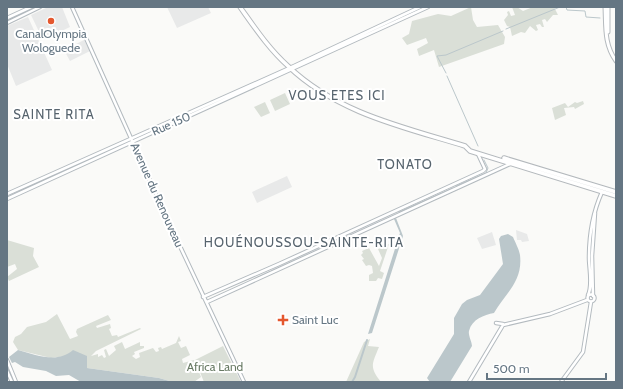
<svg xmlns="http://www.w3.org/2000/svg" width="623" height="389" font-family="Cabin,sans-serif">
<rect width="100%" height="100%" fill="#fafaf8"/>
<!-- built -->
<path fill="#e8e9e9" d="M48,7H62L70,27L43,40L31,15Z
M167,7H208L211,13L177,28Z
M28,17L52,70L16,86L7,64V26Z
M84,40L90,51L70,61L64,50Z
M287,176L292,187L257,203L252,192Z
M516,230L527,234L529,241L522,242L521,240H517Z
M492,232L496,245L482,249L477,238Z"/>
<!-- green -->
<path fill="#dadfd7" d="M471,7L473,20L477,27L498,25L505,37L504,44L439,67L434,50L419,56L417,49L428,43L426,38L407,45L402,38L409,34L412,21L438,14L451,16Z
M512,7H517L523,11L533,7H554L558,15H553L547,22L545,19L542,20L544,27H542L540,24L536,25L538,30L536,31L530,26L525,33L521,32L512,36L510,27L507,26L504,20L508,15L507,12L509,11L511,16L515,15Z
M285,93L290,104L275,111L270,100Z
M583,101L584,104L575,109L574,107L564,108L566,115L555,120L552,108L565,103L568,107L575,102L577,103Z
M265,102L270,113L261,117L254,107Z
M7,240L34,248L33,256L39,267L9,281L7,277L17,269L15,264L7,267Z
M389,244L380,271L384,273L382,279L378,278L376,281H369V275L373,273L372,266L369,265L366,266L362,260L364,259L361,255L363,253L362,251L369,248L379,266L382,258L378,249Z
M57,314L70,339L78,336L76,332L77,329L108,315L111,320L96,326L97,328L110,324L111,328L109,329L112,336L117,335L118,337L140,328L141,329L96,351L91,356L98,354V357L102,355L104,358L106,357L104,350L106,349L109,356L116,350L114,346L122,342L125,349L140,342V346H144V348L134,352L135,354L132,356L136,359L140,357L139,353L153,348L156,352L159,351L158,348L161,347L162,349L176,343L179,336L181,341L178,342L181,348L186,346L190,355L182,359L183,363L194,360L201,377L194,382H173L159,378L87,368L67,356L51,358L18,350L13,342L15,337L21,334L27,327L46,322Z
M370,339L368,346L379,347C372,364 369,367 381,382H346L364,342Z
M223,346L241,382H204L195,360Z"/>
<!-- water -->
<path fill="#bbc7cb" d="M396,218L403,236L372,333L368,334L400,233L394,219Z
M508,234L513,237C515,242 519,249 520,255C523,282 506,292 494,313C484,315 472,319 469,331C468,335 472,342 472,346L450,382H430L427,378L454,334V318L462,304L467,300L480,295L503,264L499,239L501,236Z
M18,350C37,355 57,364 73,350L87,356V368L159,378L173,382H81L69,375L56,376L46,371L23,367L15,362L12,363L9,357Z"/>
<g fill="none" stroke-linecap="round" stroke-linejoin="round">
<!-- stream -->
<path stroke="#bbc7cb" stroke-width="1" d="M566,7L567,10L585,11L586,17L600,18
M7,21L37,7
M506,29L560,7
M446,73L437,56L446,55L503,31
M447,76L478,146
M456,186L486,173L488,168L484,160
M399,212L453,188"/>
<!-- canal -->
<path stroke="#bbc7cb" stroke-width="2" d="M352,382L355,377L367,340"/>
<defs>
<path id="secondary" d="M72,7L170,225L244,382
M7,18L31,7
M7,23L40,7
M7,194L294,66L420,7
M7,199L428,7
M587.5 298a3.5 3.5 0 1 1 7 0a3.5 3.5 0 1 1-7 0Z
M588,295C593,285 589,269 589,258C589,236 593,212 602,192
M593,296L592,256L595,213
M203,297L279,264L483,171L485,169L478,154
M207,302L510,164
M496,323L503,324
M7,360L16,382
M7,371L12,382
M469,382L503,325L550,314L587,300
M561,382L583,352L591,302"/>
<path id="primary" d="M605,7C606,27 604,44 616,61
M608,32V7"/>
<path id="highway" d="M240,7C255,28 269,49 288,66C337,113 403,127 465,146L470,151L616,196
M504,158L616,192"/>
</defs>
<!-- secondary casing -->
<use href="#secondary" stroke="#b3babf" stroke-width="4.5"/>
<!-- primary casing -->
<use href="#primary" stroke="#b5babe" stroke-width="5"/>
<!-- highway casing -->
<use href="#highway" stroke="#b4b9bd" stroke-width="5.5"/>
<!-- secondary -->
<use href="#secondary" stroke="#fff" stroke-width="2.5"/>
<!-- primary -->
<use href="#primary" stroke="#fff" stroke-width="3"/>
<!-- highway -->
<use href="#highway" stroke="#fff" stroke-width="3.5"/>
</g>
<!-- markers -->
<g fill="#e4572e" stroke="#fff" stroke-width="1.5">
<circle cx="51" cy="21" r="4"/>
<path d="M281 314h4v4h4v4h-4v4h-4v-4h-4v-4h4z"/>
</g>
<g text-anchor="middle" stroke-width="4" stroke-linejoin="round" paint-order="stroke">
<!-- poi labels -->
<g font-size="12" fill="#657683" stroke="#fff">
<text x="51" y="38">CanalOlympia<tspan x="51" dy="14">Wologuede</tspan></text>
<text x="292" y="324" text-anchor="start">Saint Luc</text>
</g>
<!-- street labels -->
<g font-size="12" fill="#657683" stroke="#fff">
<text transform="translate(171 124) rotate(-24)" y="4">Rue 150</text>
<text transform="translate(157 195) rotate(66)" y="4">Avenue du Renouveau</text>
</g>
<!-- park labels -->
<g font-size="12" fill="#687a64" stroke="#fff">
<text x="215" y="371">Africa Land</text>
</g>
<!-- neighbourhood labels -->
<g font-size="13" letter-spacing="1" fill="#57646e" stroke="#fff">
<text x="337" y="100">VOUS ETES ICI</text>
<text x="54" y="119">SAINTE RITA</text>
<text x="405" y="169">TONATO</text>
<text x="304" y="247">HOUÉNOUSSOU-SAINTE-RITA</text>
</g>
</g>
<!-- border -->
<rect width="623" height="389" fill="none" stroke="#657683" stroke-width="16"/>
<!-- scale -->
<path d="M487 373v6h119v-6" fill="none" stroke="#657683" stroke-width="2"/>
<text x="493" y="373" font-size="12" fill="#657683" stroke="#ffffff" stroke-width="3" paint-order="stroke">500 m</text>
</svg>
